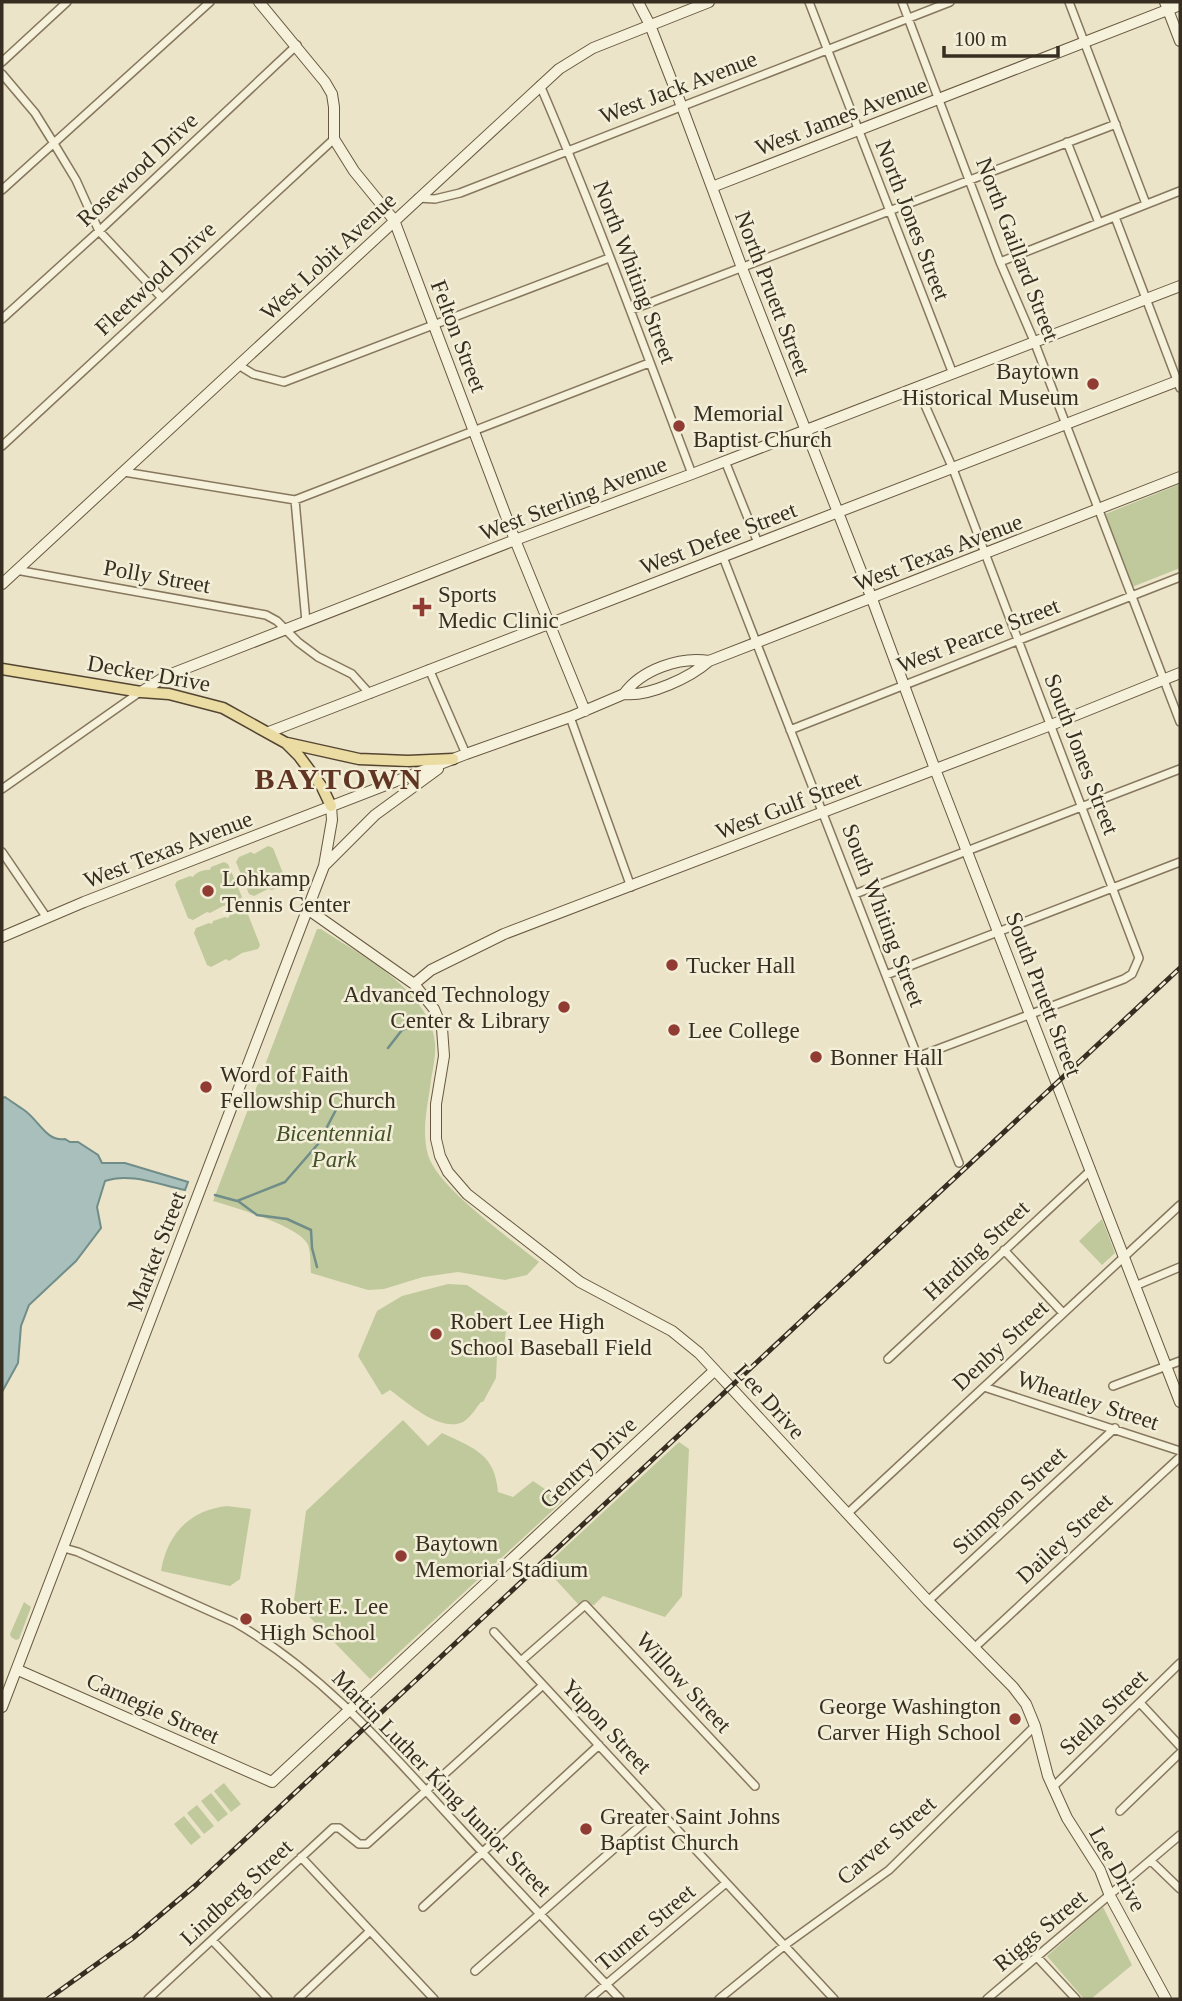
<svg xmlns="http://www.w3.org/2000/svg" width="1182" height="2001" font-family="Georgia,serif">
<rect width="100%" height="100%" fill="#ebe4c8"/>
<!-- green -->
<path fill="#bfc99c" d="M1180,484V568L1132,587L1103,515Z
M268,846L273,848L286,881L284,885L272,890L268,889L254,896L249,894L236,862L239,857L251,852L254,854Z
M224,862L228,864L242,897L239,902L223,906L210,913L207,912L193,920L188,918L175,885L177,881L190,876L193,877C196,872 205,869 210,870L211,867Z
M243,910L247,912L260,945L258,949L242,953L229,961L226,959L211,967L207,965L194,933L196,928L209,923L212,924L213,921L225,917L228,918L230,915Z
M317,929H321C360,955 430,990 435,1043C436,1055 433,1069 431,1080C428,1105 421,1130 428,1155C438,1188 511,1239 539,1262L527,1275L505,1280L458,1272L423,1277L384,1289L368,1290L311,1273C310,1264 311,1252 308,1245C300,1226 233,1207 213,1201Z
M1102,1219L1115,1253L1102,1265L1079,1241Z
M448,1284L467,1285L508,1313L503,1355H497L496,1378L483,1402H481C476,1408 470,1418 463,1422C440,1433 407,1402 390,1390L382,1395L358,1356L377,1311L402,1296Z
M403,1420L428,1446L442,1433C474,1448 495,1454 498,1492L513,1497L533,1481L563,1501L370,1679L294,1601L306,1511Z
M679,1442L689,1449L682,1596L665,1617L603,1596L594,1605L578,1604L544,1567Z
M227,1506L251,1509L240,1579L230,1586L161,1571C167,1534 190,1510 227,1506Z
M24,1602L31,1607L19,1639L16,1640L11,1637L10,1634Z
M224,1783L241,1804L231,1812L214,1791Z
M211,1793L228,1814L218,1822L201,1801Z
M197,1805L214,1826L204,1834L187,1813Z
M184,1816L201,1837L191,1845L174,1824Z
M1103,1907L1132,1965L1091,1999H1084L1047,1956Z"/>
<!-- water -->
<path fill="#a8bfbb" stroke="#708d89" stroke-width="2" d="M5,1097C11,1101 18,1106 24,1110C38,1119 46,1142 65,1139L70,1142H78L98,1155L102,1163H125L188,1182L185,1190C159,1185 131,1172 105,1181L97,1207L101,1228L76,1261L29,1305L21,1326L18,1363L2,1392V1098Z"/>
<g fill="none" stroke-linecap="round" stroke-linejoin="round">
<!-- stream -->
<path stroke="#708d89" stroke-width="2.5" d="M388,1048L402,1030L423,1021
M215,1195L237,1201L285,1182L318,1144L338,1106
M238,1201L257,1215L287,1219L311,1230L312,1248L317,1267"/>
<defs>
<path id="street" d="M809,2L953,374
M902,2L1000,262L1034,341L1180,722
M1069,2L1146,204
M2,62L67,2
M2,74L35,113L53,142L76,180L99,231L162,298
M540,85C595,213 643,344 692,474
M1067,142L1099,223
M2,190L210,2
M418,198L435,199L460,193L950,2
M1115,217L1180,388
M1000,262L1180,191
M631,310L1116,124
M2,319L99,231L297,45
M240,366L253,374L284,382L609,258
M2,446L334,139
M725,461L758,543
M124,472L295,500L649,363
M295,500L306,622
M723,557L959,1163
M16,570L266,615L277,621L298,642L318,657L352,674L370,694
M429,669L466,754
M570,717L631,887
M790,730L1180,577
M2,789L140,692
M2,852L47,918
M855,894L1180,769
M886,975L1180,862
M917,1057L1124,979L1132,974L1139,958L953,469L917,387
M1004,1250L1063,1313
M1135,1286L1180,1267
M888,1359L1091,1170
M1113,1386L1180,1361
M984,1387L1180,1451
M847,1514L1180,1205
M64,1548L78,1552L234,1622C324,1673 391,1753 460,1828C513,1886 567,1943 620,1999
M928,1601L1115,1428
M494,1632L834,1999
M974,1648L1180,1457
M521,1661L585,1605L755,1786
M1141,1704L1180,1746
M1053,1787L1180,1663
M1120,1811L1180,1753
M301,1857L434,1999
M1151,1861L1180,1889
M423,1907L599,1745
M212,1940L268,1999
M1037,1957L1076,1999
M475,1971L658,1810
M148,1999L333,1828H339L359,1844H367L543,1685
M298,1999L370,1931
M589,1999L726,1883
M719,1999L785,1945L889,1870L1035,1726
M987,1999L1180,1835"/>
<path id="secondary" d="M259,2L325,82L332,94L334,107V139L354,171L394,220L515,540L585,711
M638,2L650,25L682,107L742,268L872,599L935,769L1180,1402
M1165,2L1180,41
M712,187L1180,5
M2,584L559,69L593,48L709,2
M141,692L166,676L515,540L692,474L1180,286
M624,694C641,670 680,656 709,661
M269,732L1180,380
M324,866L375,815L438,769
M306,908L414,984L434,1009L442,1028L444,1056L436,1104V1139L440,1156L448,1172L467,1194L580,1282L672,1331L699,1353L928,1601L1013,1687L1026,1704L1035,1726L1048,1776L1067,1818L1100,1870L1110,1896L1166,1999
M2,937L84,902L466,754L570,717L624,694C649,697 691,677 709,661L1180,477
M414,984L431,970L504,934L1051,725L1180,673
M18,1670L272,1782L715,1370
M2,1707L324,866L332,820L331,806"/>
<path id="primary" d="M2,669L141,692L169,694L223,708L286,743L299,756L322,787L331,806
M287,743L359,759L408,761L453,759"/>
</defs>
<!-- street casing -->
<use href="#street" stroke="#86775e" stroke-width="10"/>
<!-- secondary casing -->
<use href="#secondary" stroke="#685841" stroke-width="12"/>
<!-- primary casing -->
<use href="#primary" stroke="#544532" stroke-width="13"/>
<!-- street -->
<use href="#street" stroke="#f6f1da" stroke-width="7"/>
<!-- secondary -->
<use href="#secondary" stroke="#f6f1da" stroke-width="10"/>
<!-- primary -->
<use href="#primary" stroke="#ebdca3" stroke-width="10"/>
<defs>
<path id="rail" d="M48,1999L133,1938L196,1885L1180,968"/>
</defs>
<!-- rail casing -->
<use href="#rail" stroke="#372e21" stroke-width="5"/>
<!-- rail -->
<use href="#rail" stroke="#f3eed7" stroke-width="2.5" stroke-dasharray="8" stroke-linecap="butt"/>
</g>
<!-- markers -->
<g fill="#903c33" stroke="#f3eed7" stroke-width="2.5">
<circle cx="1093" cy="384" r="7"/>
<circle cx="679" cy="426" r="7"/>
<path d="M418.5 596.5h7v7h7v7h-7v7h-7v-7h-7v-7h7z"/>
<circle cx="208" cy="891" r="7"/>
<circle cx="672" cy="965" r="7"/>
<circle cx="564" cy="1007" r="7"/>
<circle cx="674" cy="1030" r="7"/>
<circle cx="816" cy="1057" r="7"/>
<circle cx="206" cy="1087" r="7"/>
<circle cx="436" cy="1334" r="7"/>
<circle cx="401" cy="1556" r="7"/>
<circle cx="246" cy="1619" r="7"/>
<circle cx="1015" cy="1719" r="7"/>
<circle cx="586" cy="1829" r="7"/>
</g>
<g text-anchor="middle" stroke-width="5" stroke-linejoin="round" paint-order="stroke">
<!-- street labels -->
<g font-size="23" fill="#372e21" stroke="#f3eed7">
<text transform="translate(678 87) rotate(-21)" y="8">West Jack Avenue</text>
<text transform="translate(841 116) rotate(-21)" y="8">West James Avenue</text>
<text transform="translate(137 169) rotate(-43)" y="8">Rosewood Drive</text>
<text transform="translate(913 220) rotate(69)" y="8">North Jones Street</text>
<text transform="translate(1018 249) rotate(69)" y="8">North Gaillard Street</text>
<text transform="translate(328 256) rotate(-43)" y="8">West Lobit Avenue</text>
<text transform="translate(635 272) rotate(69)" y="8">North Whiting Street</text>
<text transform="translate(155 278) rotate(-43)" y="8">Fleetwood Drive</text>
<text transform="translate(773 293) rotate(69)" y="8">North Pruett Street</text>
<text transform="translate(459 336) rotate(69)" y="8">Felton Street</text>
<text transform="translate(573 498) rotate(-21)" y="8">West Sterling Avenue</text>
<text transform="translate(718 538) rotate(-21)" y="8">West Defee Street</text>
<text transform="translate(938 552) rotate(-21)" y="8">West Texas Avenue</text>
<text transform="translate(157 576) rotate(10)" y="8">Polly Street</text>
<text transform="translate(978 635) rotate(-21)" y="8">West Pearce Street</text>
<text transform="translate(149 673) rotate(10)" y="8">Decker Drive</text>
<text transform="translate(1082 754) rotate(69)" y="8">South Jones Street</text>
<text transform="translate(788 805) rotate(-21)" y="8">West Gulf Street</text>
<text transform="translate(168 849) rotate(-21)" y="8">West Texas Avenue</text>
<text transform="translate(884 915) rotate(69)" y="8">South Whiting Street</text>
<text transform="translate(1044 994) rotate(69)" y="8">South Pruett Street</text>
<text transform="translate(976 1250) rotate(-43)" y="8">Harding Street</text>
<text transform="translate(156 1251) rotate(-69)" y="8">Market Street</text>
<text transform="translate(1000 1345) rotate(-43)" y="8">Denby Street</text>
<text transform="translate(1088 1400) rotate(18)" y="8">Wheatley Street</text>
<text transform="translate(770 1401) rotate(48)" y="8">Lee Drive</text>
<text transform="translate(588 1462) rotate(-43)" y="8">Gentry Drive</text>
<text transform="translate(1009 1500) rotate(-43)" y="8">Stimpson Street</text>
<text transform="translate(1064 1538) rotate(-43)" y="8">Dailey Street</text>
<text transform="translate(684 1682) rotate(47)" y="8">Willow Street</text>
<text transform="translate(153 1708) rotate(24)" y="8">Carnegie Street</text>
<text transform="translate(1103 1712) rotate(-44)" y="8">Stella Street</text>
<text transform="translate(607 1726) rotate(47)" y="8">Yupon Street</text>
<text transform="translate(442 1783) rotate(46)" y="8">Martin Luther King Junior Street</text>
<text transform="translate(886 1840) rotate(-41)" y="8">Carver Street</text>
<text transform="translate(1118 1869) rotate(61)" y="8">Lee Drive</text>
<text transform="translate(236 1892) rotate(-43)" y="8">Lindberg Street</text>
<text transform="translate(645 1927) rotate(-40)" y="8">Turner Street</text>
<text transform="translate(1040 1930) rotate(-40)" y="8">Riggs Street</text>
</g>
<!-- poi labels -->
<g font-size="23" fill="#372e21" stroke="#f3eed7" text-anchor="start">
<text x="1079" y="379" text-anchor="end">Baytown<tspan x="1079" dy="26">Historical Museum</tspan></text>
<text x="693" y="421">Memorial<tspan x="693" dy="26">Baptist Church</tspan></text>
<text x="438" y="602">Sports<tspan x="438" dy="26">Medic Clinic</tspan></text>
<text x="222" y="886">Lohkamp<tspan x="222" dy="26">Tennis Center</tspan></text>
<text x="686" y="973">Tucker Hall</text>
<text x="550" y="1002" text-anchor="end">Advanced Technology<tspan x="550" dy="26">Center &amp; Library</tspan></text>
<text x="688" y="1038">Lee College</text>
<text x="830" y="1065">Bonner Hall</text>
<text x="220" y="1082">Word of Faith<tspan x="220" dy="26">Fellowship Church</tspan></text>
<text x="450" y="1329">Robert Lee High<tspan x="450" dy="26">School Baseball Field</tspan></text>
<text x="415" y="1551">Baytown<tspan x="415" dy="26">Memorial Stadium</tspan></text>
<text x="260" y="1614">Robert E. Lee<tspan x="260" dy="26">High School</tspan></text>
<text x="1001" y="1714" text-anchor="end">George Washington<tspan x="1001" dy="26">Carver High School</tspan></text>
<text x="600" y="1824">Greater Saint Johns<tspan x="600" dy="26">Baptist Church</tspan></text>
</g>
<!-- park labels -->
<g font-size="23" font-style="italic" fill="#435229" stroke="#f3eed7">
<text x="334" y="1141">Bicentennial<tspan x="334" dy="26">Park</tspan></text>
</g>
<!-- district labels -->
<g font-size="30" font-weight="bold" letter-spacing="2" fill="#603623" stroke="#f3eed7">
<text x="339" y="789">BAYTOWN</text>
</g>
</g>
<!-- border -->
<rect width="1182" height="2001" fill="none" stroke="#372e21" stroke-width="7"/>
<!-- scale -->
<path d="M944 46v10h114v-10" fill="none" stroke="#372e21" stroke-width="3.5"/>
<text x="954" y="46" font-size="21" fill="#372e21" stroke="#f3eed7" stroke-width="5" paint-order="stroke">100 m</text>
</svg>
